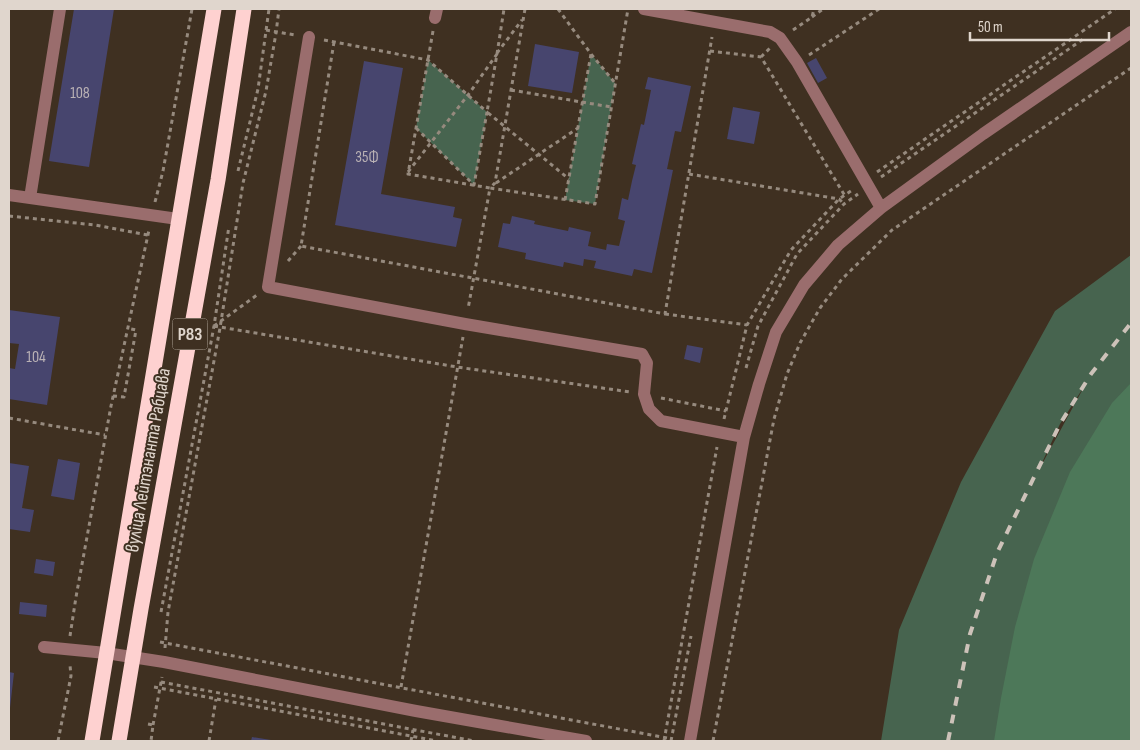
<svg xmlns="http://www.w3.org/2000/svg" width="1140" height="750" font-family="'Sofia Sans Condensed',sans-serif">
<rect width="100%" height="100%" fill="#3f3021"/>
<!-- green -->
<path fill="#47644f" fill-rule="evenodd" d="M591,54L615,83L595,204L565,200Z
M428,60L487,112L474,185L416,128Z
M1131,255V741H881L899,630L961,482L1055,311ZM1085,385L1041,466L1040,467L1060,424Z"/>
<!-- forest -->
<path fill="#4d7859" d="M1131,383V741H994L1001,698L1015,627L1034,559L1070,472L1112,403Z"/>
<!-- building -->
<path fill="#47456e" d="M74,9H114L89,167L49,161Z
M535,44L579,52L572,93L528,86Z
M816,58L827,78L818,83L807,63Z
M364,61L403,68L381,194L455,207L453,217L462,219L456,247L335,225Z
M648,77L691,86L681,132L675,131L667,169L673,170L652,273L634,269L632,276L594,268L596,261L584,259L583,266L564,262L563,267L525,259L526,253L498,247L503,223L510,224L512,216L535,221L534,224L568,231L569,227L591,232L588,246L606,250L607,244L619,246L625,221L618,219L622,198L628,200L632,181L636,165L632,164L641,124L644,125L651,90L645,89Z
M733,107L760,112L754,144L727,139Z
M9,310L60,317L47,405L9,399V368L15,369L19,344L9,343Z
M687,345L703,348L700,363L684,359Z
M58,459L80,463L74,500L51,496Z
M9,463L29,466L22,508L34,510L30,532L9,529Z
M36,559L55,562L53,576L34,573Z
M20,602L47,605L46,617L19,614Z
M9,672L14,673L10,708H9Z
M252,737L271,740L270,741H251Z"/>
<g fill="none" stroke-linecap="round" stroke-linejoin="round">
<!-- path -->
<path stroke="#968a7e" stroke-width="3" stroke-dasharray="4 4" stroke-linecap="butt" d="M525,9L495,183L490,188L595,204L628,9
M558,9L591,54L615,83
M812,17L823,9
M266,30L295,35
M793,30L812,17L814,9
M433,31L408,174L490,188L468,309
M324,40L428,60L487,112L474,185L416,128
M334,42L301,246L665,314L712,37
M710,51L761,57L845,196
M497,53L522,20
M497,54L504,9
M809,55L879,9
M761,57L770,48
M511,90L611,107
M238,171L258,89L269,9
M408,172L468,95L497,54L487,112L569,179
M877,172L1115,9
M689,174L839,199L844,204
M881,177L1085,38
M496,183L578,128
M565,200L591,54
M155,202L163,171L192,9
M9,216L95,225L148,235
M288,261L301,246
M665,314L747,325
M214,326L457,367L630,392
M214,326L257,295
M746,368L758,326L797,254L844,204L858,194
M113,396L124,397L136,330L127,328
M661,398L726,411
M9,418L105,435
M724,419L747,325L791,250L839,199L854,189
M161,612L214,326L229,226
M70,636L76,597L111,406L149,230
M160,642L672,739
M165,648L168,612L220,328L243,183L266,91L276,33L279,9
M161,682L474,741
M154,687L437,741
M401,687L463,337
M148,724L153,725L151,741
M153,725L162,677
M58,741L71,676L70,665
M209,741L216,699
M411,741L413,730
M664,741L717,447
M671,741L691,636
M713,741L774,419L787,374L800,343L820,308L842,279L892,230L1131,68"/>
<!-- minor -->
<path stroke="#9a6d6d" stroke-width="12" d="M644,9L770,32L780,38L797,62L881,208
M435,18L437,9
M309,37L268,287L465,324L642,354L647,363L644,394L649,409L661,421L744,437
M9,195L178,219
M30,198L60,9
M44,647L106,653L164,662L416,711L586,741
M690,741L744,437L759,384L776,332L804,285L838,245L881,208L983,134L1131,32"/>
<!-- highway -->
<path stroke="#fed1d0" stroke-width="15" d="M92,741L214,9
M119,741L141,609L218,180L244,9"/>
<!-- rail -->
<path stroke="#cdc2b9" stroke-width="4" stroke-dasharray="9 9" stroke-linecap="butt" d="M948,741L970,634L997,553L1060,424L1091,374L1131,323"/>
</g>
<g text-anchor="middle" stroke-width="4" stroke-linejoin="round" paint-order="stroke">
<!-- number labels -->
<g font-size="16" fill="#bab2b5">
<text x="80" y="98">108</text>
<text x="367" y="162">35Ф</text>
<text x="36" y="362">104</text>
</g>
<!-- shield labels -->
<rect fill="#3f3021" stroke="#b0a499" stroke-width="1" x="172.5" y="318.5" width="35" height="31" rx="4"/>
<g font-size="18" font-weight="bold" fill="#e0d6cd">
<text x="190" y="340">Р83</text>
</g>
<!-- street labels -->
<g font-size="19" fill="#e0d6cd" stroke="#3f3021">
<text transform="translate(147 460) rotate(-80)" y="7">вуліца Лейтэнанта Рабцава</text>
</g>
</g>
<!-- border -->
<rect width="1140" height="750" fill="none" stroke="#e0d6cd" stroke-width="20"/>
<!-- scale -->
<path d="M970 32v8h139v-8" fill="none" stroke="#e0d6cd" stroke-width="2.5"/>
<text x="978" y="32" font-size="15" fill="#e0d6cd" stroke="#3f3021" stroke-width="4" paint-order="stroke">50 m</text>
</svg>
